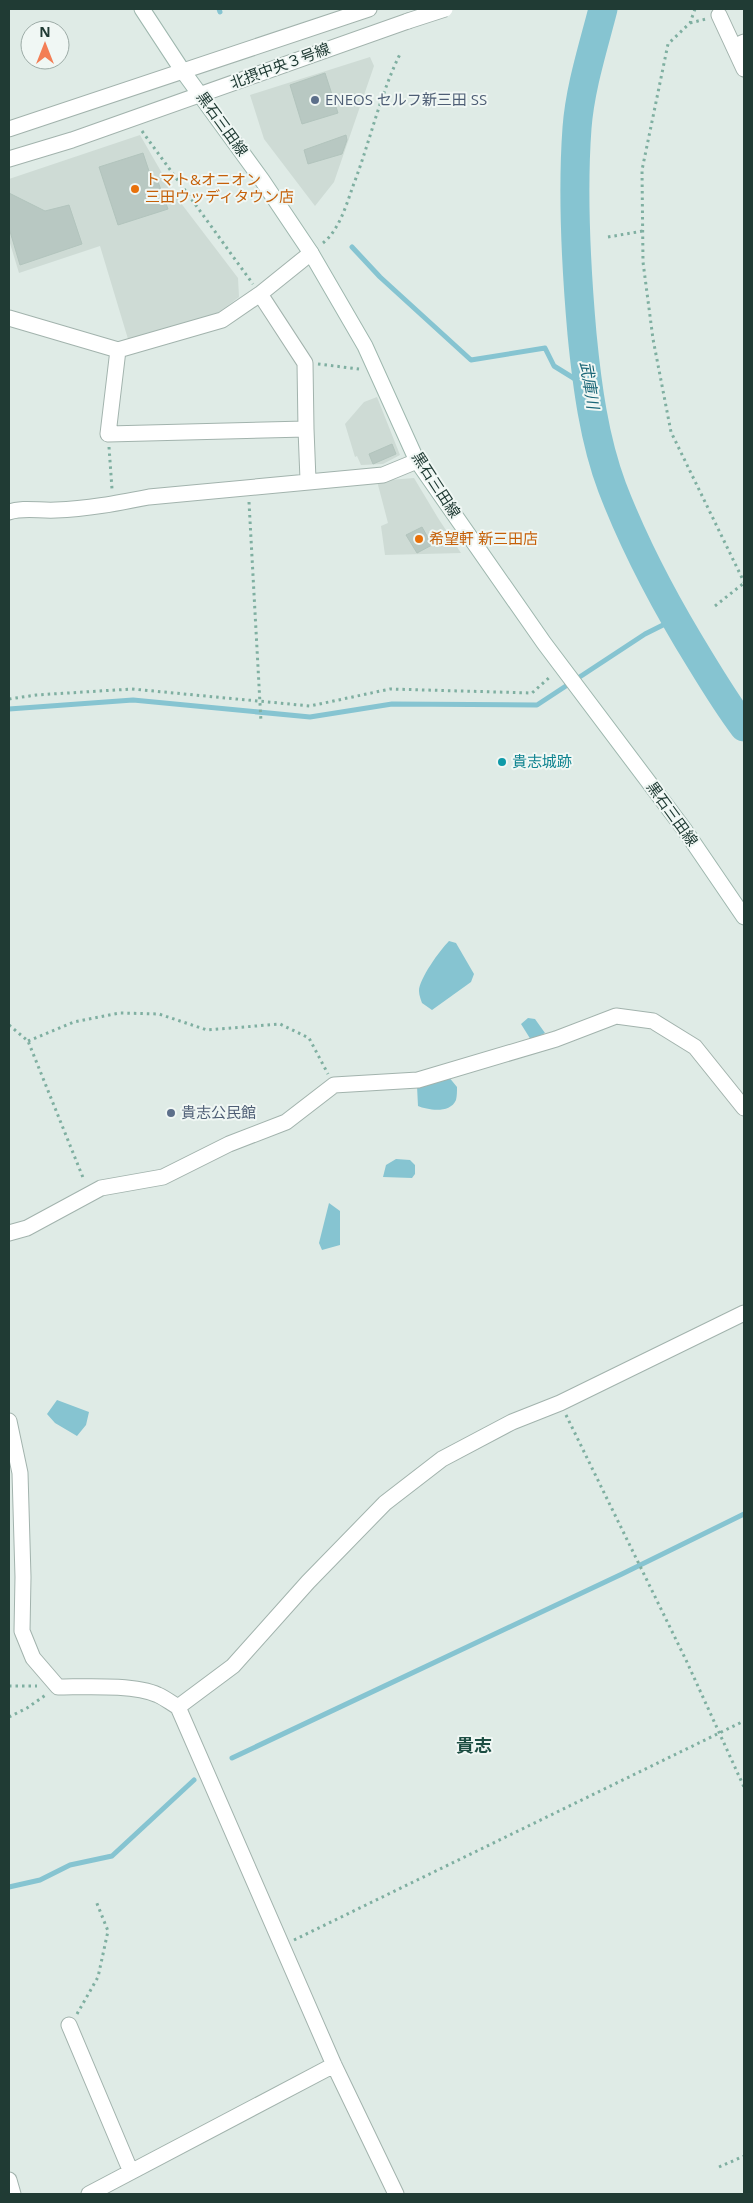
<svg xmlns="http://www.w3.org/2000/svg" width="753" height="2203" font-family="'Open Sans','Noto Sans JP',sans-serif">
<rect width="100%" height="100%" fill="#dfebe6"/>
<!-- built -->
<path fill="#cedbd5" d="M370,57L374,66L334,182L315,206L264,139L250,95Z
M140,135L174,194L238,278L239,297L218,313L206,318L128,339L100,246L19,273L9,240V179Z
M377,397L400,455L383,464L361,465L357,456L355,457L345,424L364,402Z
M414,478L438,518L461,553L385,555L381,526L388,523L377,481Z"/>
<!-- water -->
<path fill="#86c4d1" d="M449,941L456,943L474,974L471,982L432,1010L422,1003C421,1000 419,995 419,991C419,979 440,950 449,941Z
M528,1018L535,1019L545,1033L531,1040L521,1024Z
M448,1076L457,1087C457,1091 457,1096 456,1100C450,1114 428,1110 418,1106L417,1086Z
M396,1159L410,1160L415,1165V1174L412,1178L383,1177L386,1165Z
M329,1203L340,1211V1245L322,1250L319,1243Z
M57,1400L89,1412L86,1425L77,1436L55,1423L47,1414Z"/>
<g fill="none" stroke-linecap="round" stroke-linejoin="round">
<!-- stream -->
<path stroke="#86c4d1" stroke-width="5" d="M219,9L220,12
M352,247L380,277L471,360L545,348L554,366L588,387
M9,709L133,700L310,717L392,704L537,705L645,634L675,619
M232,1758L622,1574L744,1514
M9,1887L40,1880L70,1865L112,1856L194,1780"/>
<!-- river -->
<path stroke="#86c4d1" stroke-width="29" d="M603,9C593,48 580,88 577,128C572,196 576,266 582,334C587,385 594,439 612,487C635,547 666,605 700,660C714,683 728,706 744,727"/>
</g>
<!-- building -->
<path fill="#b8c8c2" stroke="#b2c4bd" d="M325,73L338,113L302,124L290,85Z
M346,135L347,140L342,154L308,164L304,150Z
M143,153L152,180L157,179L168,209L118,225L99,167Z
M9,193L45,211L69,205L82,244L20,265L9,228Z
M392,444L396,454L373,464L369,454Z
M422,527L432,545L417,553L406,535Z"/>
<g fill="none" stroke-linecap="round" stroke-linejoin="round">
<defs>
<path id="minor" d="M735,46L744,42
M9,318L118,350L222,320L260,294L311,253
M118,350L108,434L306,429L305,363L260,294
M306,429L308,480
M9,512C23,507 40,511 56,510C87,509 118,503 149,497L383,475L417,461
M9,1233L27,1228L101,1188L163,1177L229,1144L286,1122L334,1085L418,1080L556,1039L616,1016L653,1021L695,1047L744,1108
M9,1421L20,1473L23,1577L22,1631L33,1658L58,1687C85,1687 134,1684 158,1695C165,1698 171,1703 178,1707L334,2065L396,2194
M178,1707L233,1666L308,1582L385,1503L442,1459L512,1422L560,1403L744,1313
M69,2025L131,2172
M9,2180L13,2194
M89,2194L334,2065"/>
<path id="tertiary" d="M719,15L744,69
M9,129L369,9
M9,159L72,140L408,21"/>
<path id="secondary" d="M142,9L182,70L262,180L311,253L365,346L417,461L544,643L684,829L744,917"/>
</defs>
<!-- minor casing -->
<use href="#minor" stroke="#a2b3ad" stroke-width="17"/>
<!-- tertiary casing -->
<use href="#tertiary" stroke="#a2b3ad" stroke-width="17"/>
<!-- secondary casing -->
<use href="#secondary" stroke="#9eb7ae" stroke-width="17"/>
<!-- path -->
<path stroke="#7fafa1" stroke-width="3" stroke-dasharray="2.5 4" stroke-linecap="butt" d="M695,9L690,23L668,44L642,170L643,262L653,339L671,432L744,582
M690,23L706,19
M142,131L253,284
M608,237L643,231
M323,243C339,230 346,206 353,186C370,142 380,94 401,52
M318,364L359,369
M109,447L112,489
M249,502L261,722
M715,606L744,583
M9,699L36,695L132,689L310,706L390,689L532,693L551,676
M9,1025L28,1041L84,1180
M28,1041L74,1022L119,1013L159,1014L207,1030L280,1024L309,1038L328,1074
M566,1415L686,1660L744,1787
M9,1686H37
M9,1717L27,1708L47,1694
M294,1940L744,1721
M77,2014L98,1977L108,1931L96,1901
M719,2167L744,2156"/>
<!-- minor -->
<use href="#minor" stroke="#fff" stroke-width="15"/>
<!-- tertiary -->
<use href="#tertiary" stroke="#fff" stroke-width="15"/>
<!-- secondary -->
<use href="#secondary" stroke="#fff" stroke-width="15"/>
<defs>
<path id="tertiary-bridge" d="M408,21L445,9"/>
</defs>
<!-- tertiary-bridge casing -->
<use href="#tertiary-bridge" stroke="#a2b3ad" stroke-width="17" stroke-linecap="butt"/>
<!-- tertiary-bridge -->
<use href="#tertiary-bridge" stroke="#fff" stroke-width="15"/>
</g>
<!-- markers -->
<g fill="#5c6f8a" stroke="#f0f7f4" stroke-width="2">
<circle cx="315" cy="100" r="5"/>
<circle cx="171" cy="1113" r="5"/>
</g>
<g fill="#e8710a" stroke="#f0f7f4" stroke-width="2">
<circle cx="135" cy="189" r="5"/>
<circle cx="419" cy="539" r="5"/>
</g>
<circle fill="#0f9aa8" stroke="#f0f7f4" stroke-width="2" cx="502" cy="762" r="5"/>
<g text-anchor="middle" stroke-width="4" stroke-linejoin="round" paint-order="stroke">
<!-- street labels -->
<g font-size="15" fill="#203b34" stroke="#f0f7f4">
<text transform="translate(280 66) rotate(-20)" y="5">北摂中央３号線</text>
<text transform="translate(222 124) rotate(54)" y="5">黒石三田線</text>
<text transform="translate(436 485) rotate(57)" y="5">黒石三田線</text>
<text transform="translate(672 814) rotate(54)" y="5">黒石三田線</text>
</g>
<!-- service labels -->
<g font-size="15" fill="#4e5e75" stroke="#f0f7f4" text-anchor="start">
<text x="325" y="105">ENEOS セルフ新三田 SS</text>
<text x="181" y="1118">貴志公民館</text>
</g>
<!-- food labels -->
<g font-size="15" fill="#c56008" stroke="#f0f7f4" text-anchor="start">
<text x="145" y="185">トマト&amp;オニオン<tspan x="145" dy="17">三田ウッディタウン店</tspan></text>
<text x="429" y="544">希望軒 新三田店</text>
</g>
<!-- culture labels -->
<g font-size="15" fill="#0d838f" stroke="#f0f7f4" text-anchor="start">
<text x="512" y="767">貴志城跡</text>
</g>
<!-- water labels -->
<g font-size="16" font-style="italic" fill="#1a6677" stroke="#f0f7f4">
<text transform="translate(590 385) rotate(81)" y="6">武庫川</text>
</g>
<!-- quarter labels -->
<g font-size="18" font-weight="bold" fill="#1c4d42" stroke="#f0f7f4">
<text x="474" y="1752">貴志</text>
</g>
</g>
<!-- border -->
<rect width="753" height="2203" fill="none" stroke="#203b34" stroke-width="20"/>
<!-- north arrow -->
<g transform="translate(45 45)"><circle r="24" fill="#f0f7f4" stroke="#9daca7"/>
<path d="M0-4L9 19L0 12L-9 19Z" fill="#f37e55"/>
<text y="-8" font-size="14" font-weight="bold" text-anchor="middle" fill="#203b34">N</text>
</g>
</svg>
